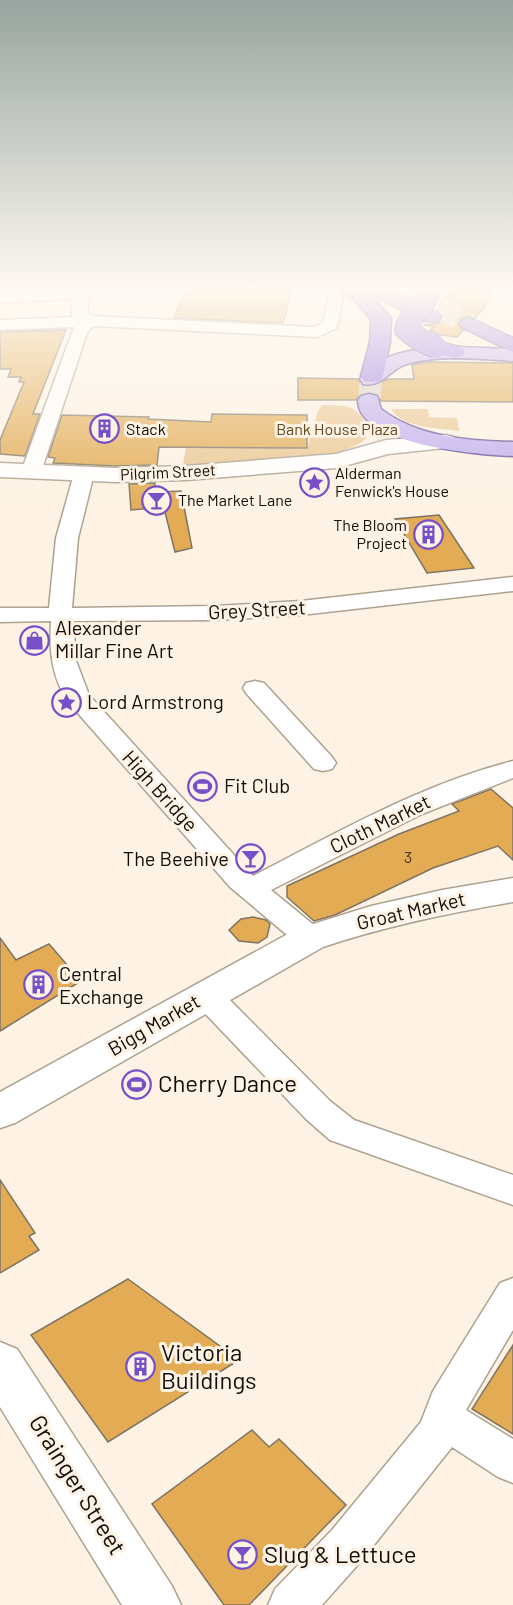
<svg xmlns="http://www.w3.org/2000/svg" width="513" height="1605" font-family="Barlow,sans-serif">
<rect width="100%" height="100%" fill="#fdf2e3"/>
<!-- green -->
<path fill="#eac691" d="M322,405C347,406 354,403 368,426L366,439C333,465 227,467 182,472L186,447L307,448L318,411Z
M391,409H428L429,417L457,418L459,431C440,428 401,428 391,409Z"/>
<!-- building -->
<path fill="#e2ab54" stroke="#7f7463" stroke-width="1.5" d="M186,289H292L283,323L174,318Z
M450,289H492L485,307L475,318L469,316L462,318L458,323L463,331L457,337L441,335L430,330L434,327L423,325L438,323L443,318L437,310Z
M66,330L33,414H40L25,456L0,454V440L24,382H19L21,377H8L11,369H0V332Z
M429,362L513,363V402L381,401L378,394L370,392L360,394L356,400H298V378L358,379L361,385L370,387L388,379H414L412,365Z
M212,414L307,415V448L159,447L157,465L115,466L53,463L55,458L48,457L62,415L149,417L148,419L211,422Z
M155,483L153,508L131,510L129,484Z
M181,491L192,548L175,552L160,492Z
M439,515L474,568L427,573L395,519Z
M491,789L513,808V860L498,846L433,868L335,915L314,921L287,897V886L399,834L459,811L452,804Z
M253,917L266,920L270,924L267,937L258,943L239,941L229,930L241,919Z
M0,938L16,960L49,944L81,981L0,1031Z
M0,1180L35,1233L29,1236L39,1250L0,1273Z
M128,1279L239,1360L108,1442L31,1335Z
M513,1345V1434L472,1409Z
M252,1430L269,1447L279,1439L346,1505L249,1605H224L152,1504Z"/>
<g fill="none" stroke-linecap="round" stroke-linejoin="round">
<!-- primary-tunnel -->
<path stroke="#dad0c2" stroke-width="22" stroke-dasharray="22 10" stroke-linecap="butt" d="M369,401L371,379"/>
<!-- highway-tunnel -->
<path stroke="#dad0c2" stroke-width="22" stroke-dasharray="22 10" stroke-linecap="butt" d="M439,308L470,324"/>
<defs>
<path id="street" d="M90,289L87,313L93,316L314,327L323,323L329,297H341L343,300L337,328L317,337L93,326L87,333L41,472L38,476H24L21,472L74,327L0,330V320L72,317V299L0,303V293Z
M84,468L91,470L94,474L78,538L72,608L216,606L301,601L513,577V591L301,615L216,620L74,621L75,658L89,695L253,876C336,833 422,784 513,761V778L422,814L271,890L321,931L325,938L321,945L310,948L299,945L230,887L69,703C52,679 49,651 51,621L0,622V608H49L56,538L74,474L77,470Z
M255,681L264,683L332,757L336,763L332,769L323,771L314,769L246,693L243,688L246,683Z
M206,984L217,987L330,1101L354,1120L513,1175V1205L330,1140L306,1119L195,1003L190,995L195,987Z
M513,1278V1330L466,1410L513,1439V1483L498,1477L452,1447L362,1560L322,1605H268L275,1589L332,1530L421,1422L433,1391L500,1283Z"/>
<path id="secondary" d="M446,435L454,437L458,442L454,447L388,454L337,468L186,480L115,482L0,477V463L115,468L186,466L336,454L386,440Z
M513,878V902C448,913 386,926 323,947L15,1123L0,1128V1092L297,929L371,906L442,890Z
M0,1342L17,1349L172,1586L181,1605H122L0,1407Z"/>
<path id="primary" d="M459,347L513,349V361C479,359 437,354 404,365C389,371 381,388 363,384L360,379C381,349 425,348 459,347Z
M369,394L377,396L381,409C416,437 470,441 513,442V456C480,455 359,445 358,401L361,396Z"/>
<path id="highway" d="M339,289H389L438,313L441,317L438,321H424L370,294L391,318L390,342L383,376L380,381L372,382L364,381L361,376L370,342L371,319L353,299L341,293Z
M470,318L513,338V352L463,328L460,324L463,320Z
M436,341L462,348L465,352L462,356L455,358L429,351L426,347L429,343Z"/>
</defs>
<!-- street casing -->
<use href="#street" stroke="#aea190" stroke-width="3"/>
<!-- secondary casing -->
<use href="#secondary" stroke="#aea190" stroke-width="3"/>
<!-- primary casing -->
<use href="#primary" stroke="#675197" stroke-width="3"/>
<!-- highway casing -->
<use href="#highway" stroke="#675197" stroke-width="3"/>
<!-- street -->
<use href="#street" fill="#fff" fill-rule="evenodd"/>
<!-- secondary -->
<use href="#secondary" fill="#fff" fill-rule="evenodd"/>
<!-- primary -->
<use href="#primary" fill="#bfadef" fill-rule="evenodd"/>
<!-- highway -->
<use href="#highway" fill="#9576e4" fill-rule="evenodd"/>
<defs>
<path id="highway-bridge" d="M429,289C427,307 411,311 406,329L420,340L436,347"/>
</defs>
<!-- highway-bridge casing -->
<use href="#highway-bridge" stroke="#675197" stroke-width="24" stroke-linecap="butt"/>
<!-- highway-bridge -->
<use href="#highway-bridge" stroke="#9576e4" stroke-width="22"/>
</g>
<!-- sky -->
<linearGradient id="sky" x2="0" y2="1"><stop stop-color="#98a49f"/><stop offset="0.56" stop-color="#fef9f2"/><stop offset="1" stop-color="#fef9f2" stop-opacity="0"/></linearGradient>
<rect width="513" height="514" fill="url(#sky)"/>
<!-- icons -->
<defs>
<symbol id="building-ring" viewBox="-11 -11 22 22"><circle r="9.5" fill="#fdf2e3" stroke="#7750c9" stroke-width="1.5"/><path d="M-4-6H4V6H1V3H-1V6H-4ZM-2.5-4.3h1.7v1.8h-1.7ZM.8-4.3h1.7v1.8H.8ZM-2.5-1h1.7V.8h-1.7ZM.8-1h1.7V.8H.8Z" fill="#7750c9"/></symbol>
<symbol id="sight-ring" viewBox="-11 -11 22 22"><circle r="9.5" fill="#fdf2e3" stroke="#7750c9" stroke-width="1.5"/><path d="M0-6L1.8-2.2L6-1.7L2.9 1.2L3.7 5.4L0 3.3L-3.7 5.4L-2.9 1.2L-6-1.7L-1.8-2.2Z" fill="#7750c9"/></symbol>
<symbol id="bar-ring" viewBox="-11 -11 22 22"><circle r="9.5" fill="#fdf2e3" stroke="#7750c9" stroke-width="1.5"/><path d="M-6-5H6L.8 .8V4.5H3.5V6h-7V4.5H-.8V.8Z" fill="#7750c9"/></symbol>
<symbol id="shop-ring" viewBox="-11 -11 22 22"><circle r="9.5" fill="#fdf2e3" stroke="#7750c9" stroke-width="1.5"/><path d="M-5-2.5h2.3a2.7 3.5 0 0 1 5.4 0H5L5.5 6h-11ZM-1.5-2.5h3a1.5 2.3 0 0 0-3 0Z" fill="#7750c9"/></symbol>
<symbol id="stadium-ring" viewBox="-11 -11 22 22"><circle r="9.5" fill="#fdf2e3" stroke="#7750c9" stroke-width="1.5"/><path d="M0-5a6.5 5 0 1 0 0 10a6.5 5 0 1 0 0-10ZM-3.5-1.8h7v3.6h-7Z" fill="#7750c9"/></symbol>
</defs>
<g fill-rule="evenodd">
<use href="#building-ring" x="88" y="412" width="33" height="33"/>
<use href="#sight-ring" x="298" y="466" width="33" height="33"/>
<use href="#bar-ring" x="140" y="484" width="33" height="33"/>
<use href="#building-ring" x="412" y="518" width="33" height="33"/>
<use href="#shop-ring" x="18" y="624" width="33" height="33"/>
<use href="#sight-ring" x="50" y="686" width="33" height="33"/>
<use href="#stadium-ring" x="186" y="770" width="33" height="33"/>
<use href="#bar-ring" x="234" y="842" width="33" height="33"/>
<use href="#building-ring" x="22" y="968" width="33" height="33"/>
<use href="#stadium-ring" x="120" y="1068" width="33" height="33"/>
<use href="#building-ring" x="124" y="1350" width="33" height="33"/>
<use href="#bar-ring" x="226" y="1538" width="33" height="33"/>
</g>
<g text-anchor="middle" stroke-width="6" stroke-linejoin="round" paint-order="stroke">
<!-- far-poi labels -->
<g font-size="16" fill="#110c07" stroke="#fdf2e3" text-anchor="start">
<text x="126" y="435">Stack</text>
<text x="335" y="479">Alderman<tspan x="335" dy="18">Fenwick's House</tspan></text>
<text x="178" y="506">The Market Lane</text>
<text x="407" y="531" text-anchor="end">The Bloom<tspan x="407" dy="18">Project</tspan></text>
</g>
<!-- far-park labels -->
<g font-size="16" fill="#614925" stroke="#fdf2e3">
<text x="337" y="435">Bank House Plaza</text>
</g>
<!-- far-street labels -->
<g font-size="16" fill="#110c07" stroke="#fdf2e3">
<text transform="translate(168 472) rotate(-3)" y="6">Pilgrim Street</text>
</g>
<!-- number labels -->
<g font-size="16" fill="#45341a">
<text x="408" y="863">3</text>
</g>
<!-- street labels -->
<g font-size="20" fill="#110c07" stroke="#fdf2e3">
<text transform="translate(257 610) rotate(-3)" y="7">Grey Street</text>
<text transform="translate(160 791) rotate(48)" y="7">High Bridge</text>
<text transform="translate(380 824) rotate(-26)" y="7">Cloth Market</text>
<text transform="translate(411 911) rotate(-13)" y="7">Groat Market</text>
<text transform="translate(154 1025) rotate(-30)" y="7">Bigg Market</text>
</g>
<!-- poi labels -->
<g font-size="20" fill="#110c07" stroke="#fdf2e3" text-anchor="start">
<text x="55" y="635">Alexander<tspan x="55" dy="23">Millar Fine Art</tspan></text>
<text x="87" y="709">Lord Armstrong</text>
<text x="224" y="793">Fit Club</text>
<text x="229" y="866" text-anchor="end">The Beehive</text>
<text x="59" y="981">Central<tspan x="59" dy="23">Exchange</tspan></text>
</g>
<!-- near-poi labels -->
<g font-size="24" fill="#110c07" stroke="#fdf2e3" text-anchor="start">
<text x="158" y="1092">Cherry Dance</text>
<text x="161" y="1361">Victoria<tspan x="161" dy="28">Buildings</tspan></text>
<text x="264" y="1563">Slug &amp; Lettuce</text>
</g>
<!-- near-street labels -->
<g font-size="24" fill="#110c07" stroke="#fdf2e3">
<text transform="translate(77 1485) rotate(58)" y="8">Grainger Street</text>
</g>
</g>
</svg>
